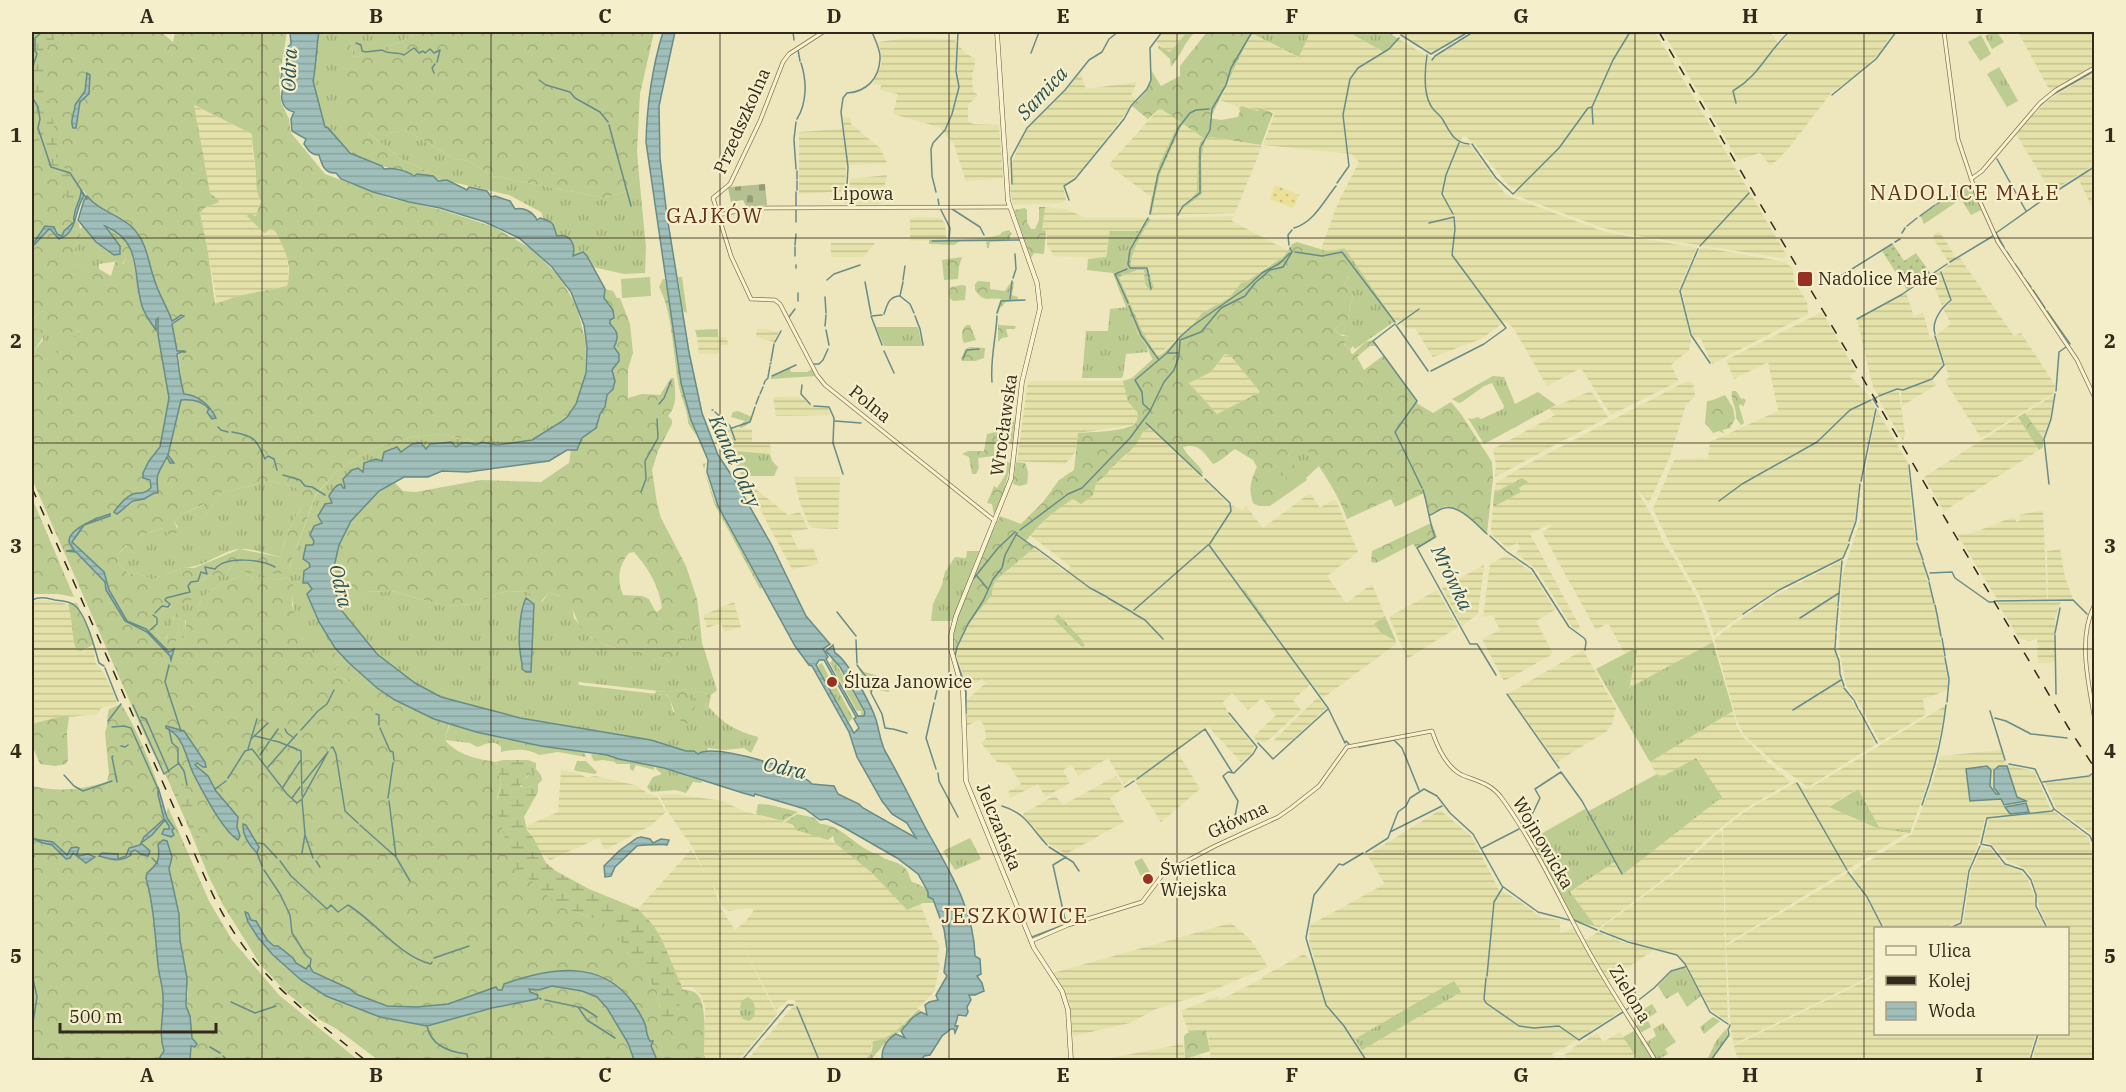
<svg xmlns="http://www.w3.org/2000/svg" width="2126" height="1092" font-family="'IBM Plex Serif',serif">
<defs>
<pattern id="farmland-rules" width="6" height="5" patternUnits="userSpaceOnUse" patternTransform="scale(1.5)"><rect width="6" height="5" fill="#e4e2a9"/><path d="M0 2.5h6" fill="none" stroke="#c4c291"/></pattern>
<pattern id="grass-tufts" width="24" height="20" patternUnits="userSpaceOnUse" patternTransform="scale(1.5)"><rect width="24" height="20" fill="#bdcc90"/><path d="M3 7l-1-3M5 7V3M7 7l1-3M15 17l-1-3M17 17v-4M19 17l1-3" fill="none" stroke="#a3af7c"/></pattern>
<pattern id="forest-crowns" width="20" height="18" patternUnits="userSpaceOnUse" patternTransform="scale(1.5)"><rect width="20" height="18" fill="#bdcc90"/><path d="M2 6a3 3 0 1 1 6 0M12 15a3 3 0 1 1 6 0" fill="none" stroke="#a3af7c"/></pattern>
<pattern id="wetland-marsh" width="20" height="14" patternUnits="userSpaceOnUse" patternTransform="scale(1.5)"><rect width="20" height="14" fill="#bdcc90"/><path d="M1 5h8M5 5V1M11 12h8M15 12V8" fill="none" stroke="#a3af7c"/></pattern>
<pattern id="sand-dots" width="8" height="8" patternUnits="userSpaceOnUse" patternTransform="scale(1.5)"><rect width="8" height="8" fill="#ece097"/><path d="M2 2h.1M6 6h.1" fill="none" stroke="#cbc082" stroke-width="1.8" stroke-linecap="round"/></pattern>
<pattern id="cemetery-stones" width="16" height="16" patternUnits="userSpaceOnUse" patternTransform="scale(1.5)"><rect width="16" height="16" fill="#b4c090"/><path d="M2 7V4a2 2 0 0 1 4 0v3zM10 15v-3a2 2 0 0 1 4 0v3z" fill="#939c75"/></pattern>
<pattern id="park-dots" width="8" height="8" patternUnits="userSpaceOnUse" patternTransform="scale(1.5)"><rect width="8" height="8" fill="#bdcc90"/><path d="M2 2h.1M6 6h.1" fill="none" stroke="#a3af7c" stroke-width="1.8" stroke-linecap="round"/></pattern>
<pattern id="water-rules" width="6" height="5" patternUnits="userSpaceOnUse" patternTransform="scale(1.5)"><rect width="6" height="5" fill="#a0bfba"/><path d="M0 2.5h6" fill="none" stroke="#8aa49f"/></pattern>
</defs>
<rect width="100%" height="100%" fill="#eee6bc"/>
<!-- farmland -->
<path fill="url(#farmland-rules)" fill-rule="evenodd" d="M1164,32H1187L1170,52L1165,50L1156,42Z
M1310,32H1348L1384,52L1399,39L1426,55L1434,58L1475,32H1655L1787,256L1783,258L1626,234L1600,227L1515,195L1518,188L1510,187L1473,142L1463,135L1460,143L1470,145L1506,195L1605,232L1697,248L1679,288L1691,341L1689,350L1671,365L1679,381L1611,415L1581,368L1547,386L1514,329L1506,321L1481,339L1433,357L1415,328L1409,329L1395,320L1344,249L1330,252L1321,249L1338,203L1359,162L1352,154L1263,145L1275,113L1262,108L1257,111L1243,106L1239,108L1220,100L1249,38L1253,34L1298,57Z
M1395,32H1468L1432,52Z
M1663,32H1770L1779,44L1791,32H1893L1879,53L1865,68L1831,93L1788,149L1771,166L1760,153L1738,160Z
M2018,32H2094V65L2050,91Z
M906,38L954,39L964,52L975,59L974,70L972,73L973,92L978,95L968,105V121L973,124L999,125L1003,178L966,181L954,144L939,127L893,114L898,94L880,90L881,85L873,84L882,62L879,42Z
M2094,72V165L2051,192L2016,134L2032,115L2050,99Z
M1080,73L1086,89L1137,82L1131,95L1137,99L1078,174L1063,186L1066,201L1060,203L1013,205L1010,188L1012,183V163L1023,136L1031,124L1067,89Z
M193,105L252,134V148L261,201L257,214L253,216L252,221L263,232L270,229L275,231L287,252L289,280L287,286L238,296L215,304L216,297L208,252L200,213L206,207L219,202L218,199L210,193Z
M1160,108L1205,139L1211,137L1262,146L1235,213L1151,215L1149,213L1151,197L1110,166V163Z
M844,117L851,118V124L880,148L887,163L846,165L845,191L799,194V132L841,129Z
M2094,168V211L2078,178Z
M887,175L881,204L849,205L850,179Z
M1045,207L1066,209L1085,218H1147L1139,231H1110L1105,258L1054,256L1047,244V231L1042,230Z
M1234,216L1232,221L1288,251L1284,256L1269,265L1229,298L1202,313L1191,327L1157,356L1142,331L1119,276L1137,270H1144L1145,284L1150,291L1154,288L1149,271L1138,267H1131L1130,259L1140,237L1151,219Z
M916,217L941,218L945,224L946,237L944,240L910,241V219Z
M1939,231L1957,259L1960,258L2014,336L2021,333L2055,385L2054,393L1981,438L1945,381L1949,377L1936,335L1951,324L1943,308L1952,301L1950,298L1942,306L1931,276L1940,270L1951,298L1942,270L1950,264L1933,238L1935,233Z
M831,243H875L863,257H831Z
M1701,247L1785,262L1793,269L1794,281L1807,302L1808,314L1712,364L1700,337L1693,338L1682,293V287Z
M1906,292L1914,317L1923,312L1930,338L1934,337L1943,366L1931,379L1905,389L1933,379L1936,385L1902,406L1901,392L1903,390L1896,388L1879,396L1873,387L1857,320Z
M1822,312L1856,372L1849,376L1865,391L1875,407L1860,482L1854,525L1843,558L1779,589L1714,635L1708,615L1700,596L1669,542L1653,509L1674,460L1708,458L1710,442L1778,411L1768,362L1734,379L1726,360Z
M757,329H766L779,332L774,342L756,337Z
M697,337H726L729,345H720L719,354H699Z
M1226,354L1230,355L1260,392L1217,414L1189,383L1211,372Z
M1028,381H1123L1128,402L1137,412L1138,420L1132,425L1078,433L1076,451L1065,464L1017,461Z
M1687,381L1693,383L1695,396L1686,405L1670,456L1649,503L1636,489L1653,518L1664,544L1673,556L1698,600L1713,642L1628,689L1638,648L1625,654L1608,623L1596,630L1542,532L1551,527L1549,524L1530,534L1580,627L1577,630L1572,627L1537,570L1516,553L1520,547L1517,543L1508,548L1492,535L1491,529L1493,507L1521,492L1519,488L1522,478L1494,493L1496,483L1522,467Z
M1897,390L1899,392L1905,434L1903,441L1878,398Z
M1591,391L1608,417L1495,477L1496,465L1493,449L1555,415L1549,409Z
M2054,395L2050,419L2043,438L2025,413Z
M797,396L816,407L828,408L831,415L776,416L773,397Z
M1877,410L1908,463L1913,527L1936,613L1949,685L1948,690L1923,699L1925,715L1880,742L1860,705L1846,685L1839,648L1842,576L1861,518L1867,461Z
M2018,417L2039,450L1944,511L1924,477Z
M720,419L731,428L752,429V442H770L771,453L735,452L734,463L715,420Z
M1150,428L1229,504L1242,510L1246,506L1263,528L1310,493L1320,508L1332,500L1333,501L1336,500L1358,552L1327,576L1346,603L1372,584L1385,616L1374,624L1381,633L1396,641V644L1323,698L1311,684L1293,700L1301,710L1265,743L1257,741L1253,737L1276,715L1262,698L1248,710L1232,693L1223,702L1230,717L1254,746L1251,754L1241,762L1208,726L1177,751L1200,789L1161,822L1133,778L1124,784L1108,758L1078,776L1072,765L1063,770L1070,783L1045,797L1038,784L1010,798L1008,792L1021,784L1009,764L997,762L981,743L986,739L985,728L980,719L967,726V700L986,683L982,679L969,687L967,686L955,650L968,624L992,595L993,586L997,579L1034,548L1065,572L1071,567L1030,535L1062,505L1094,488L1096,483L1106,475L1111,468L1127,454L1143,432Z
M794,477H840L838,529L813,528L809,525L800,503Z
M745,481H749L752,486L788,515L800,512L808,529L790,532L798,549L813,548L819,564L792,569Z
M2043,510L2047,600L1997,599L1957,534L1973,533L2013,517L2017,522L2021,520L2019,515Z
M2060,549L2065,577L2073,599L2048,600L2047,551Z
M1505,556L1515,559L1533,574L1555,610L1536,621L1553,654L1504,681L1482,639L1500,630L1493,615L1483,617L1490,564Z
M1841,561L1834,646L1838,660L1840,680L1876,744L1808,787L1776,764L1744,735L1737,721L1714,639L1769,599Z
M1484,565L1478,614L1462,626L1442,588Z
M1437,590L1458,627L1407,659L1389,617Z
M37,599L64,603L69,607L72,617L73,640L78,651L94,647L95,662L105,675L116,699V705L101,708L97,714L69,717L66,715L32,724V603Z
M2061,601L2055,618V662L2038,663L2037,638L2029,641L2019,638L1997,602Z
M734,602L741,627L725,632L721,623L707,628L703,615Z
M1583,650L1616,708L1612,724L1607,731L1557,762L1508,694Z
M1318,697L1326,708L1290,742L1273,741Z
M1946,705L1933,768L1911,830L1879,827L1857,789L1829,806L1877,828L1908,831L1907,833L1726,944L1723,829L1744,812L1796,782L1806,789L1812,787Z
M1733,711L1737,727L1743,737L1765,758V760L1791,782L1743,810L1706,840L1674,871L1599,928L1596,927L1570,893L1614,862L1621,874L1659,779L1650,762Z
M2001,750L2005,763L2010,766L2034,771L2051,810L1985,819L1979,842L1968,870L1960,921L1945,928H1885L1852,874L1853,871L1912,834L1933,781L1940,756ZM1987,766L1991,770L1990,786L1996,794L1999,795L1993,783L1994,770L2012,780L2017,797L2024,801L2016,802L1986,799L1975,802L1966,769Z
M561,770L578,773L587,778L595,776L635,785L649,794L657,796L666,812L650,826L605,850L599,838L550,860L540,852L526,826L558,812Z
M1116,776L1124,788L1110,798L1124,822L1066,854L1044,841L1037,830L1023,816V814L1055,795L1063,805Z
M2094,776V839L2092,834L2056,808L2045,783Z
M674,794L723,801L743,811L785,822L795,828L825,839L838,845L872,873L907,910L920,904L934,938L940,945L937,958L940,965L934,992L895,1032L871,1046L872,1051L866,1060H747L796,1003L794,1000H788L776,1010L739,938L775,1011L778,1013L739,1060H706L704,1054L705,1008L701,995L692,987H682L662,940L654,926L638,909L691,850L704,871L693,848L668,812L659,795ZM713,886L717,891L722,907L728,911L750,908L754,910L746,921L735,930L721,909Z
M1440,810L1472,837L1499,890L1513,897L1541,917L1560,920V933L1574,928L1621,1011L1569,1045L1552,1054L1555,1060H1208L1211,1058L1208,1035L1199,1030L1189,1033L1181,1011L1218,996L1220,1000L1262,979L1263,976L1276,969L1304,954L1312,962L1314,957L1309,940L1310,925L1385,884L1367,855Z
M2054,811L2089,838L2094,865V1060H2032L2040,1034H2068V928H2049L2040,910L2032,877L2024,868L2008,861L1991,844L1983,842L1989,819Z
M1720,831L1722,834L1725,933L1723,935L1725,938L1728,1022L1711,1010L1679,955L1619,938L1600,929L1676,872Z
M1982,847L1991,849L2003,865L2020,871L2028,879L2034,896L2035,907L2045,928H1954L1963,924L1971,871Z
M1848,873L1866,899L1883,928H1876L1875,974L1734,1044L1731,1031L1726,946Z
M1231,923L1250,939L1268,967L1206,993L1156,1009L1130,1023L1073,1036L1069,1002L1053,973Z
M1598,932L1622,942L1654,950L1608,980L1584,941Z
M1875,976L1876,1034H2036L2028,1060H1738L1734,1046Z
M1620,1032L1638,1060H1567L1564,1055L1573,1050L1572,1048L1597,1033L1603,1042Z
M1183,1044L1185,1058L1200,1055L1203,1060H1101Z"/>
<!-- grass -->
<path fill="url(#grass-tufts)" fill-rule="evenodd" d="M319,32H418L398,43L354,58L349,39L343,146L328,128L325,127L313,81C315,76 317,41 319,32Z
M1255,32H1310L1299,57L1253,34Z
M1348,32H1386L1399,39L1384,52Z
M1994,32H1997L2004,42L1992,49L1985,36Z
M1981,35L1991,54L1980,61L1968,42Z
M1999,67L2018,101L2007,107L1987,74Z
M405,130L456,159L468,161L493,176L604,198L624,192L639,175L646,248L645,273L624,274L593,267L587,256L578,253L576,256H573C576,244 570,234 557,236L554,225L544,219L541,212L509,195L452,182L404,161L367,132L388,133Z
M1968,186H1972L1981,210L1971,215L1961,199L1924,224L1920,215Z
M83,226L96,242L114,255L122,252L126,258L122,264L119,261L99,264V269H96L69,265C77,256 73,244 81,235L80,229Z
M1110,231H1139C1131,243 1123,255 1125,269L1113,273L1087,270L1088,259L1106,257Z
M1345,249L1395,321L1355,349L1353,346L1349,349L1344,343L1348,336L1339,334L1335,329L1344,321V331L1346,321L1353,328L1348,316L1353,296L1344,283L1349,277L1342,251Z
M678,277H682L687,313L683,311Z
M1127,307L1138,334L1147,346L1148,352L1126,354L1123,376L1121,378H1082L1086,331H1108L1110,309Z
M45,311L75,332L83,331L82,334L56,356L46,360L35,350L43,340L42,330L35,328L32,320L40,312Z
M876,327H918L922,346H884Z
M718,329V337H697L695,330Z
M790,368L791,372H807L812,369L816,376L771,379V377Z
M1493,376L1504,377L1515,404L1538,392L1556,405L1484,444L1468,418L1472,419L1478,417L1481,419L1503,409L1504,406L1492,383L1484,386L1462,402L1459,403L1452,399Z
M580,393C571,419 545,439 517,443C502,445 490,441 476,445L471,442L459,445L456,447L451,442C442,442 431,440 426,449L401,452L393,447L382,461L376,459L365,463L363,472L361,471L345,488L337,485L329,496L333,504H325L322,523L313,545H306L311,568L304,583H308L312,589L349,663L377,688H363L357,684L356,678L348,682L333,671L341,659L351,668L338,654L328,663L326,668C319,659 310,651 304,641C294,625 292,602 292,584L286,577L279,580L244,575L220,584L201,599L198,609L185,621L186,629L181,648L176,643L179,625L174,616L171,631L165,639L158,637L155,620L165,609L193,599V586L211,575L228,570L232,566L287,573L316,495L337,471L374,448L412,437L442,434L474,441H514L577,401Z
M1303,443L1319,466L1306,478L1307,480L1270,506L1279,498L1268,472L1277,464L1293,487L1302,479L1288,455Z
M735,451L770,454L772,461L778,467L774,476H749L743,463L735,455Z
M271,481C288,487 305,483 303,506C292,517 285,541 280,557C268,554 255,549 242,549C221,549 205,569 183,567C173,574 163,573 153,580L137,573L129,574L119,565L117,556L127,545L134,553L140,536L162,528L170,536L178,527L174,521L182,514L205,504V515L208,513L221,493Z
M967,551H979L952,621H931L933,604L942,585L945,572L955,557L966,558Z
M335,591L345,596L356,595L363,592L392,591L445,606L474,604L507,591L528,592L542,602L549,592L568,600L572,606L574,618L591,638L608,646L646,654L654,660L664,657L669,662L700,623L702,643L717,690L711,695L698,691L692,692L696,699L705,702L706,710H708L709,707C723,724 737,731 758,737V739L751,753L744,748L724,750L708,748L707,751L698,754L694,751H686L651,740L520,718L441,697L415,683L377,654L342,611ZM578,682L668,692L687,689L690,705L693,707L690,718L673,712L670,699L666,695L579,685Z
M1058,614L1081,639L1085,646L1082,647L1054,619Z
M1385,616L1396,641L1381,633L1374,624Z
M1713,642L1733,711L1650,762L1596,669L1638,647L1629,688Z
M833,659L865,712L864,716H861V711H857L830,663Z
M822,663L831,681L830,684L834,683L853,718L849,722L819,669L818,665Z
M450,723L476,732L585,753L586,757L558,752L539,755C528,748 513,749 501,752V747C494,739 486,744 477,747L470,743L445,740Z
M592,754L611,756L654,767V770L636,765L633,771L630,769V764H616L615,762L603,760L594,761L591,755Z
M1696,758L1722,797L1622,875L1614,862L1570,892L1596,927L1574,920L1530,840L1585,809L1587,812L1657,774L1660,778Z
M577,761H586L597,772L595,774L576,771L574,770Z
M659,767L702,781L701,783L693,782L686,793L676,790L651,792L647,787L653,777L662,774L655,768Z
M536,769L541,775L542,780L538,784L523,788L520,783Z
M1858,789L1879,827L1911,830L1910,833L1877,828L1829,807Z
M970,838L981,859L955,870L943,851Z
M1685,967L1701,996L1687,1007L1678,992L1666,999L1658,986L1672,971Z
M1454,981L1461,992L1362,1050L1355,1039Z
M748,997C755,1001 756,1010 754,1017L749,1021L743,1019L740,1014L741,1001Z
M1652,1004L1657,1012L1647,1019L1651,1027L1640,1033L1636,1026L1646,1019L1641,1011Z
M919,1009L921,1012L913,1017L901,1031L889,1038L871,1060H866L872,1051L873,1041C892,1040 905,1021 919,1009Z
M1713,1017L1720,1021L1704,1034L1700,1027Z
M1663,1023L1676,1042L1665,1049L1668,1054L1657,1060L1646,1042L1656,1036L1653,1029Z
M1726,1029L1728,1035L1711,1060H1707L1716,1041Z
M1634,1031L1653,1060H1638L1623,1037Z"/>
<!-- forest -->
<path fill="url(#forest-crowns)" fill-rule="evenodd" d="M32,32H161L173,42L175,32H287L279,81L281,102L289,119L291,133L325,174L389,198L442,210L494,227L530,248L559,276L577,307L586,343L585,378L577,401L564,415L541,430L514,441H474L442,434L412,437L374,448L337,471L316,494L287,573C273,574 241,576 232,566L223,575H211L193,586V599L175,610L171,606L165,609L155,620L158,637L166,639C171,630 172,620 177,612L179,613L180,620L176,643L181,647L186,629V613L198,609L201,599L220,584L244,575L279,580L286,577L293,584L292,605L303,640L310,639L313,645L310,647L313,653L319,652L321,657L320,660L325,667L334,653L338,654L351,668L347,672L341,659L333,671L348,682L356,678V673L363,679L358,684L363,688H377L412,708L449,724L445,740C457,755 477,759 496,762L501,782L497,798L569,910L591,917L611,926L657,991L660,1008L678,1013L680,989C686,990 694,990 698,995C707,1006 704,1040 704,1054L706,1060H657C653,1052 649,1043 646,1035C644,1027 643,1021 639,1013C610,959 553,967 504,984L502,989L498,991L496,988L448,1004L417,1007L387,1006L356,994L350,989L313,972L309,966L306,969C296,963 286,955 278,946L274,947L267,940L263,930L251,927L272,954L301,980L326,996L400,1022L418,1023L427,1026L509,1004L530,992L529,989L540,990L552,986L582,991L597,997L607,1008L628,1043L634,1060H378L337,1029L320,1020L287,993L260,964L223,905L208,875L194,840L200,837L194,817L168,780L149,745L32,479ZM87,74L89,94L80,102L76,127L71,120L85,91ZM194,105L252,134C252,147 255,160 256,173C257,184 255,191 261,201L256,216L249,214L247,216L263,232L265,233L270,229L275,231C285,248 293,266 287,286L238,296L215,304L208,252L200,213L206,207L219,202L218,199L210,193ZM83,190L93,203L123,219L140,237L147,252L156,286L172,321L181,315L182,316L172,324L178,352L181,376L180,385L184,394L197,397L213,411C201,404 195,399 181,400L168,455L174,463H170L168,457L159,468L154,481L157,488C152,496 146,498 137,499L126,508L115,511C119,505 126,496 134,494C143,492 146,493 152,486L145,471L149,461L160,447L169,398L158,335V318L156,320V329L145,314L142,306L130,245L122,234L105,226L118,242L122,255L126,258L123,264L119,261L115,262L111,276L99,269L70,265C77,256 73,244 81,235L79,224L73,215ZM45,311C47,315 47,321 50,325C55,336 73,332 82,331V334C67,338 62,354 46,360L35,350L44,335L42,330L35,328L32,320L40,312ZM271,481C288,487 304,483 303,506C292,517 285,541 280,557L240,549L194,568L183,567C173,574 163,573 153,580L137,573L129,574L119,565L117,556L126,545L135,554L140,536L162,528L170,536L173,537L178,531L174,521L182,514L204,504L203,510L205,515L208,513L221,493Z
M418,32H654L640,94L637,151L639,175L624,192L604,198L493,176L468,161L456,159L405,130L388,133H368L404,161L452,182L401,172L359,158L343,146L344,40L349,39L354,58L398,43Z
M1187,32H1195C1184,42 1181,56 1171,67L1170,59L1158,48L1159,46L1170,52Z
M1207,32H1255L1249,38L1213,113L1209,118L1221,120L1238,117L1240,111L1239,108L1242,106L1257,111L1261,108L1273,113L1261,145L1211,137L1205,139L1160,108L1148,119L1132,106C1144,95 1153,86 1151,70L1161,86L1180,76V66Z
M1179,122L1182,124L1160,174L1151,215L1149,213L1159,165Z
M1203,140H1205L1201,158L1202,194L1177,213L1197,192L1198,156L1200,142Z
M1039,207H1045L1042,230L1046,231L1044,254L1034,253L1031,258L1014,210L1025,208L1027,210V222L1031,229H1035L1039,220Z
M1147,218L1151,219C1144,230 1129,254 1131,267L1148,269L1154,288L1150,291L1145,284L1144,270H1137L1119,277L1142,331L1157,356L1162,354L1191,327L1202,313L1229,298L1241,283L1246,282L1284,256L1292,244L1297,242L1330,252L1345,248L1342,251L1347,259L1345,261C1352,270 1351,275 1344,283L1353,296L1348,316L1353,328L1352,329L1346,322L1344,331L1343,322L1335,329C1338,334 1342,338 1348,335L1344,344L1349,349L1353,346L1350,350L1351,353L1353,354L1365,342L1373,340L1378,346H1370L1357,357L1364,370L1384,355L1418,404L1433,413L1451,402L1461,414L1492,462L1493,479L1487,533C1474,522 1464,510 1445,506L1430,514L1424,493L1395,507L1391,499L1347,519C1337,491 1320,467 1303,444L1288,455L1303,479L1293,488L1276,465L1268,472L1277,488L1279,498L1270,506H1259L1253,503C1248,489 1251,480 1257,467L1253,460L1235,449C1227,454 1222,461 1213,464C1203,452 1200,443 1183,447C1187,457 1199,463 1203,473L1200,475L1150,428L1143,432L1135,446L1111,468L1106,475L1096,483L1093,495L1081,504L1073,499C1056,509 1038,525 1026,541L1034,548L997,579L993,586L992,595L968,624L955,650H953C953,604 982,556 1000,516L1021,524L1043,502L1059,480L1074,470L1078,433C1092,432 1121,432 1133,425C1138,422 1138,417 1137,412L1128,402L1123,381L1132,378L1153,359C1149,354 1150,352 1147,346C1146,342 1141,339 1139,335C1129,314 1120,294 1113,273L1125,269C1122,249 1139,234 1147,218ZM1225,354L1230,355L1260,392L1217,414L1189,383L1211,372Z
M1009,230L1012,234L1010,235V241L990,242L989,248H987L986,240L960,241L954,245L929,244V240L985,238L1000,235L1002,232Z
M962,257L959,267L958,279L944,280L942,260Z
M663,279H665L667,288L680,380L696,433L695,434L688,423C689,415 681,397 679,387C673,357 673,312 659,287Z
M978,281L990,282V289L1005,291L1011,282H1014L1012,295L1018,297L1017,301L1006,302L1000,308L998,314L996,313L1001,299C987,297 984,303 975,290V284Z
M963,285L966,286L965,300L953,301L950,298L949,291L951,287Z
M605,289L613,291L617,298H620L630,324L633,353L628,369V398L642,394L660,395L671,378H674C675,391 678,405 668,416L672,420V424L658,451L652,470L657,503L661,518L686,566L697,599L700,623L669,662L664,657L654,660C635,648 610,651 592,638C567,620 583,603 549,592L539,604L532,601V596L528,592L507,591L474,604L445,606L392,591L363,592L357,595L345,596L335,591C330,543 352,505 394,482L403,491L416,492L481,480L541,482L569,463L571,450L579,446L582,438L596,428C598,415 605,407 607,395L611,392L616,329L610,324V305L604,298ZM634,552C649,569 659,586 662,608L657,612L654,609L649,599L642,596L623,595C617,580 618,566 629,553Z
M998,323L999,325L1016,326L1015,329H1006L1008,337L1002,338L998,342Z
M967,325H970L976,340L964,343C961,337 961,328 967,325Z
M970,347L985,348L984,358L975,361H962L961,359L965,349Z
M1732,391H1736L1742,400V398L1746,400L1743,407L1741,404L1739,406L1744,423L1741,425L1736,418C1737,408 1730,400 1732,391Z
M1725,395L1733,408L1735,419L1730,428L1722,430L1724,432L1723,433L1719,431L1713,433L1705,423L1707,401L1713,400Z
M738,411L752,417C750,422 746,427 740,428V425L745,421L731,417L733,412Z
M2025,413L2043,438V447L2039,450L2018,417Z
M1015,418L1012,445L1010,440L997,441L994,444V456L978,458L979,468L976,474H972L969,457L962,454L968,451H984L987,434L996,432L1007,433Z
M735,455L743,463L749,476H742L735,463Z
M701,459L703,464L706,463L704,469L716,504L762,588L760,589L714,503Z
M1007,462L1011,463L1003,495L994,515L992,504L987,503L994,486L997,488L1006,474Z
M1016,462L1025,463C1029,470 1028,477 1027,484L1020,486L1013,484Z
M1522,478L1528,482L1519,488L1521,492L1493,507L1494,493Z
M32,498L74,597L58,594H32Z
M1429,524H1432L1437,537L1417,549L1413,544L1376,563L1371,562L1372,551Z
M1245,590L1267,621L1264,623L1243,592Z
M71,603H77L93,642V645L81,651L76,650C71,635 73,619 68,604Z
M857,666L864,672L890,679L889,692L874,689L871,692L869,691V686Z
M687,689L689,693L690,705L695,707L691,715V724C671,722 676,706 667,695L655,694L656,691L668,692Z
M698,691L711,695L708,710H706L705,702L700,704L691,692Z
M121,704C139,732 159,782 166,814L168,807L209,901L232,940L279,995L358,1060H190L191,1046L195,1047L197,1044L192,1038L190,1024V1016L186,1006L188,993L184,958L180,939L179,914L169,869L172,857L167,841L158,844C160,865 157,862 146,878C154,907 155,935 158,965C159,977 163,989 164,1001C165,1019 159,1035 164,1051L160,1057L161,1060H32V786C60,792 79,790 107,782L109,774L105,732C109,725 106,717 109,709Z
M66,715L69,717L67,732L68,760L66,764L55,766L40,764L32,745V724Z
M758,804L771,805L798,812L783,821L756,814Z
M797,814L815,818L820,824C842,824 859,851 878,854C886,862 897,860 905,868C909,872 909,877 912,882C923,885 932,892 934,903H923L907,910L872,873L835,843L833,836L828,840L796,830L793,825L785,822Z
M1199,1030L1206,1031L1210,1051L1185,1059L1184,1036L1187,1033Z"/>
<!-- wetland -->
<path fill="url(#wetland-marsh)" d="M38,32H61L47,46L43,65L57,145L56,157L60,166L64,167L81,191L75,210C64,193 53,176 45,158C35,135 23,51 38,32Z
M503,760H528L536,763V769L525,778L520,786L523,788L538,784V792L524,817L527,830L534,839L546,863L556,871L589,889L638,909L654,926L662,940L682,987L678,1013L671,1030L663,1022L657,991L611,927L591,917L569,910L549,897L520,871L510,857L496,807L501,782L496,762Z
M179,778C192,796 195,816 200,837L194,840L168,780Z"/>
<!-- sand -->
<path fill="url(#sand-dots)" d="M1275,185L1299,195L1293,208L1270,199Z"/>
<!-- cemetery -->
<path fill="url(#cemetery-stones)" d="M765,184L767,205L746,206L743,200L731,202L728,188L731,187Z"/>
<!-- park -->
<path fill="url(#park-dots)" d="M1893,244L1904,261L1916,253L1931,274L1907,290L1882,251Z"/>
<!-- pitch -->
<path fill="#bdcc90" d="M650,277L651,296L622,298L621,279Z
M1142,858L1150,872L1141,876L1134,862Z"/>
<!-- water -->
<path fill="url(#water-rules)" stroke="#688c88" stroke-width="1.5" fill-rule="evenodd" d="M290,32H319C317,41 315,76 313,81L325,127L328,128L350,153L382,166L384,169C392,167 408,171 414,176L417,174L433,176L438,181L447,180L467,190L469,187L487,191L491,197L495,196L510,201L515,209C524,207 533,212 537,220L540,218C557,223 552,224 557,236C570,233 576,244 573,256L583,252L587,256L605,289L604,298L613,310L614,318L610,320V324C618,331 619,337 614,347L619,354V361L612,370L615,381L613,389L607,395L605,407L600,414L596,428L582,438L577,450H567L549,461L468,472L442,471L428,477H404L379,491L351,521L339,545L333,571L335,591L342,611L377,654L415,683L441,697L520,718L651,740L686,751H694L698,754C709,746 749,757 763,761V763L780,764C788,775 804,774 812,784L834,786L838,794L859,804L863,808L916,838L907,823L892,814L882,801L857,757L849,732L812,666L809,665L795,646L718,506L707,472L708,460L691,420L681,383L646,142C647,104 652,68 663,32H675L659,106L660,158L667,216L689,352L702,413L718,455L734,479L771,544L806,616L830,644L823,649L828,657L826,659L858,716H864L865,712L840,667L826,651L833,645L835,653C847,659 868,700 874,714C879,726 879,738 885,751C899,775 911,800 924,825C946,866 974,907 975,956L980,959L981,974L977,976L982,983L984,991L975,995H969L971,1000L967,1007L968,1012L966,1016L958,1015L955,1026H958L955,1033L954,1029H951L942,1036L930,1055L924,1056L922,1060H884L882,1057C882,1048 887,1039 896,1034L905,1038L901,1031L913,1017L921,1012L927,1015L925,1005L929,1002L938,1000L936,995L947,976L944,972L947,950L944,929L933,899L928,897V892L918,874L897,858L843,827L827,819L820,820L805,809L755,794L754,796L743,793L664,768L619,759L607,755L541,746L476,732L434,719L395,700L377,688L349,663L335,648L319,622L307,594L312,589L308,583H303L304,571L310,567L309,563L303,559L306,545H313L314,541L310,535L314,526L322,523L318,516L325,504L332,503L329,496C332,491 335,485 341,484L343,488H345L343,479L352,470L358,468L363,472L364,463L376,459L382,461L384,452L397,447L401,452L412,444L421,443L426,449L430,444L451,442L456,447C462,441 469,442 476,445L482,442L497,445L532,440L561,422L567,417L576,404L586,373L587,347L584,325L571,292L552,267L519,238L485,222L440,208L409,202L373,192L341,179L336,173C324,174 322,164 319,155C311,155 308,150 304,144L306,139L292,131L291,119L294,112C282,110 279,97 284,86L287,87L290,85L281,79L282,71L285,67H289C289,58 278,55 291,44ZM824,660L856,717L854,719L859,728L854,733L816,665L819,660Z
M87,73L90,75L89,94L80,102L76,128H73C69,120 75,113 75,105L85,91Z
M81,191L84,196C74,210 78,233 59,239L51,230L49,229L32,247V244L35,241L45,226L54,227L57,234L62,236L64,231L74,222C72,210 81,202 81,191Z
M87,196C99,211 118,214 132,227C149,244 148,266 157,287C161,298 168,309 172,321L181,315L184,316L172,324L177,351H184L186,352H181L177,354C179,367 180,382 184,394C198,395 210,405 216,418L212,419L207,412L209,409C202,401 192,399 181,400L168,455L174,463H170L167,457C157,476 156,472 158,493H154L144,499L133,501L117,514L114,512C119,505 125,497 133,494C142,491 141,496 151,488L150,480L143,478V473L149,461L160,447L169,398L158,335V318L156,320V330C150,322 145,315 142,306C132,273 143,242 105,226L120,246V254L114,255L96,242L78,220L84,200Z
M110,514V516L84,525L72,542L104,572L109,590L127,621L146,629L169,652L174,649L171,660L170,656L147,632L125,621L106,590L105,582L76,552L66,551L74,550C73,547 70,545 69,542C68,528 100,517 110,514Z
M526,598L534,604L531,672H526L522,669C523,662 520,658 520,650C518,638 520,609 526,598Z
M166,726L184,731L205,762L206,767H203L197,763L195,765L208,776L216,791L238,817L237,827L240,836L238,840C222,830 203,792 194,775C186,759 184,735 166,728Z
M1987,766L1991,770L1990,786L1996,794H1999L1994,788V770L1999,766H2007L2017,797L2026,801L2004,805L2001,799L1970,801L1966,769Z
M158,787L167,818L174,828L172,831L174,835L171,837L162,834L164,829H169V826L165,820L152,835L141,843L150,851L148,856L141,854L135,850L131,852V855C120,863 111,859 99,856L102,853L118,854V859L126,856L129,848L140,845L144,837L164,819L158,795Z
M2026,803L2029,812L2010,814L2005,807Z
M243,824L246,825L259,847L257,853C249,845 242,836 243,824Z
M641,837L650,839L653,843L661,839L669,840L667,845C665,844 640,845 637,846L615,867L611,876L605,877L604,866L619,851L637,838Z
M34,839L53,842L67,855L71,848L76,847L79,848L77,854L79,856L88,854L95,857L86,863L73,853L70,858L66,859L52,845L43,843Z
M163,840L167,841L172,857L169,869L179,914L180,940L187,978L186,1006L190,1016L192,1038L197,1044L195,1047L191,1046L190,1060H161L160,1057L164,1051C158,1033 164,1016 163,997C163,986 159,976 158,965C155,935 154,907 146,878L147,873C159,863 160,859 158,844Z
M245,912L248,913L251,920L256,921L267,940L274,946H278L293,958L296,963L306,969L309,965L313,972L350,989L356,994L387,1006L417,1007L448,1004L496,987L498,990H502L504,984C549,968 601,958 633,1003C637,1009 642,1016 645,1024C647,1030 646,1035 650,1041H653L651,1046L657,1060H634L628,1043L607,1008L597,997L582,991L552,986L539,990L529,989L530,992L538,995L537,999L492,1008L427,1026L380,1017L326,996L301,980L272,954L257,936L248,922Z"/>
<g fill="none" stroke-linecap="round" stroke-linejoin="round">
<!-- stream -->
<path stroke="#688c88" stroke-width="1.5" d="M793,32L794,40
M1387,32L1392,34
M1401,35L1431,54L1465,34
M356,43L361,45L362,51L366,52L382,50C389,55 397,51 404,55L414,48L419,53L423,51L425,53L430,49L434,53L440,50L437,62
M798,50L800,61
M1031,53L1039,32
M1427,55C1425,69 1423,93 1431,106C1434,112 1440,114 1443,120C1450,132 1454,143 1469,144
M1432,60L1435,56L1473,32
M32,69L37,54L35,51V38L42,32
M434,73L432,68L435,64
M539,80L546,85L570,92L575,98L600,112L608,122
M32,84V97L38,107L40,119L38,128L51,167L70,173L87,199
M1832,95L1876,59L1896,32
M1736,103L1733,91C1761,74 1766,53 1789,32
M1592,107L1593,124
M2036,109L2052,95L2094,71
M797,119C807,103 807,81 801,63
M609,125L631,206
M794,139L796,122
M794,140L796,169
M1472,144L1496,178L1513,194L1559,148L1588,108L1592,107L1613,60L1630,32
M1997,159L2026,211
M797,171V179
M1337,183L1349,166L1343,115L1350,79L1358,68L1389,49L1399,38
M1012,184L1011,158L1027,128L1065,90L1089,60L1102,52L1109,39L1118,32
M797,190V181
M936,192L932,176L931,149L933,143L945,130L952,114L959,87L956,71L958,32
M1951,195L1969,186
M1946,198L1950,196
M938,199L939,205
M1069,200L1064,186L1075,179L1124,119L1131,106L1147,89L1151,80L1150,48L1162,32
M846,202L848,167L841,112L843,98L847,93C866,92 879,79 880,59C881,50 875,40 872,32
M1937,204L1944,199
M796,206V192
M940,208L950,228L949,239
M952,209L980,227L984,235
M1150,214L1158,174L1179,127L1190,113L1196,110L1209,109
M1453,214L1442,194L1446,175L1459,143
M1178,215L1183,206L1200,193V148L1210,130L1212,109L1226,85L1231,68L1252,32
M1920,216L1935,205
M1148,218L1130,250L1128,264L1130,268H1147L1149,277
M796,222V210
M1429,223L1454,217L1455,229L1452,255L1506,328L1484,344L1431,371
M1907,226L1917,218
M1294,228C1314,222 1323,202 1336,186
M1902,233L1905,228
M932,241L1020,240
M1895,242L1900,239
M795,245L796,234
M1289,245L1288,235L1292,230
M1700,246L1749,193
M795,247V256
M2004,247L1996,233L2044,199L2094,167
M1698,249L1680,291L1691,335L1710,363
M1295,252L1322,256L1342,252L1395,322
M2007,252L2012,260
M1950,262L1993,236
M2015,264L2022,274
M796,265V268
M1127,269L1115,274L1128,303
M1013,278L1016,269L1015,254
M2024,278L2031,287
M1149,279L1151,289
M1836,279L1892,244
M827,280L834,274L860,265
M903,280L905,266
M865,282L871,314
M903,282L900,296L910,304L914,313
M2033,290L2045,308
M798,293V301
M825,297L826,313
M1010,299L1012,281
M1129,306L1141,335L1159,360
M2047,311L2070,344
M997,313L1001,301L1025,300
M884,314C887,306 888,297 899,296
M882,315L871,316L882,345
M915,316L920,329L923,345
M789,317L795,309
M1857,319L1901,295L1947,264
M1395,324L1373,341L1417,401L1395,432L1422,488
M1398,324L1419,309
M1396,325L1428,371
M825,326L826,315
M826,330L829,345
M1935,334C1931,322 1941,308 1951,300L1941,272
M775,342L781,331
M884,351L894,373
M1167,353L1180,337L1191,327L1246,288L1262,273L1280,263L1290,253
M963,358L967,350L979,349
M771,361L774,344
M770,364L771,363
M813,364H819L823,360L828,349
M772,376L796,365
M768,377L770,366
M766,380L768,378
M992,382C990,360 996,338 997,316
M764,384L765,381
M802,385L801,394L810,404
M2056,391L2059,352L2066,347
M760,394L763,387
M1879,396L1897,389L1903,390L1932,379L1944,365L1935,336
M1876,398L1877,397
M1873,399L1878,407
M659,404L664,398L671,381
M756,404L759,396
M814,406L829,407L834,418L833,443L843,474
M712,410H713
M1150,410L1143,404L1142,392L1135,380L1167,353H1178
M715,412L730,426L735,440
M835,421L861,423
M1146,423L1202,476
M218,427L221,430L228,432
M732,428L750,422L755,407
M232,432C254,436 256,438 265,459L268,456L274,459L277,470
M1909,465L1917,540
M283,475L300,480L305,486L312,487L325,495
M1205,479L1230,503L1231,511L1209,545L1328,708L1345,743L1346,741L1349,744
M1861,481L1876,409
M2049,484L2044,439L2051,419L2055,394
M1423,490C1428,505 1429,522 1435,537L1417,548L1470,644H1477L1479,647L1496,675
M641,492L646,479L645,461L658,438L657,419
M1719,501L1742,484L1817,442L1850,410L1871,400
M1430,515C1435,513 1439,509 1444,508C1459,504 1477,525 1487,534
M1020,530L1068,494L1082,488L1130,438L1150,411L1164,382L1174,370L1179,356L1180,340L1201,332L1221,308L1245,296L1255,283L1270,270L1283,267L1292,252L1290,248
M1017,535L1034,547
M1490,536L1505,550
M1849,541L1856,521L1860,484
M1917,543L1923,560
M1035,547L1090,588L1107,597
M1506,551L1532,569L1569,627L1584,638
M1923,562L1929,580
M1930,573L1952,572L1955,578L1989,602H1993
M977,576L987,588
M974,578L998,548L1015,532
M1929,582L1934,603
M1108,598L1132,612
M32,600C40,596 47,598 55,600C61,601 69,601 74,605C86,613 95,649 99,663L104,666
M1995,601L2073,600L2087,614
M1935,605L1938,619
M1838,606L1842,561
M1134,610L1208,545
M837,612L856,636
M155,613L162,606L168,607L170,604L165,600L166,598L190,592L188,586L191,582L198,581L201,572L207,574L205,567L215,569C226,556 260,559 275,567
M1133,613L1145,620L1163,639
M1743,614L1779,590L1843,558L1849,544
M2092,616L2094,618
M1800,618L1839,593
M1938,620L1941,636
M150,630L157,624V618L153,615
M1836,631L1838,608
M2055,633L2060,608
M2055,635L2056,694
M1942,638L1945,656
M856,640L857,663
M1835,648L1836,633
M1585,650L1586,642L1585,639
M1835,650L1839,661L1840,673
M1945,658L1949,679
M169,665L165,682L181,731
M857,665L873,686L871,693L882,714L885,728L892,729
M105,668L118,701
M1840,674L1844,686
M938,684L939,680
M1844,688L1853,699
M1507,694L1559,768
M935,699L938,686
M1854,700L1858,709
M1947,702L1949,680
M934,703L926,738L936,769
M133,705L164,774L179,763
M1793,710L1841,680
M1859,710L1877,743
M1990,711L2005,760
M966,713V688L955,656L957,647L968,624L983,601L993,579L1002,568L1005,555L1017,533
M1229,713L1257,747L1253,754L1234,773L1228,772L1223,776L1238,801L1233,826
M376,714L379,715V725
M141,717L146,719L169,772
M1995,718L2006,721L2031,734L2067,738
M108,721L121,704
M112,727L124,726L131,728L158,789
M380,728L390,751L393,752L394,760
M169,729L172,743L178,748V762L184,771L187,785
M285,729L287,733L294,738
M893,729L907,733
M301,730L318,711L327,704L334,690
M255,736L279,742L301,751L302,796
M251,739L268,723
M1258,743L1273,759L1328,709
M121,746L125,747L128,745
M1359,747L1394,740L1402,748L1419,790
M331,748L333,747L336,754L338,767
M248,749L257,719
M260,755L278,729
M113,756L112,757L117,782
M2009,764L2035,769L2054,809L2052,811L1987,818L1981,844L1991,846L2005,864L2023,870L2031,880L2036,895V906L2047,928
M268,767L297,734
M338,767L345,811L358,823
M2094,772V771
M938,773L939,781L958,817
M64,775L74,786L83,791L112,781
M228,778L245,751L252,749L287,794L297,803L302,799L328,752
M1137,779L1205,729L1232,772
M2043,782L2089,776L2093,773
M303,783L328,752
M1797,783L1847,870
M283,787L300,761
M1125,787L1134,781
M215,789L226,781
M292,798L300,787
M388,798L393,763
M302,800L305,834L302,853
M389,801L396,856
M1922,805C1934,772 1942,739 1946,705
M1002,806C1026,813 1031,828 1047,845
M2054,809L2090,836L2093,843L2094,859
M360,825L396,857L410,881
M1523,827L1529,821L1540,798L1535,789L1561,772L1582,801L1622,874
M1390,832L1442,806
M305,835L313,858
M258,843L264,844L277,858
M1049,847L1073,862L1079,871
M1482,848L1519,829
M32,849L33,840L36,839
M1366,852L1388,838L1398,812L1406,806L1410,798L1424,789L1437,796L1450,813L1473,834L1502,886L1538,912L1569,920
M257,853L262,866
M1363,853L1343,865L1339,864L1314,895L1306,938L1326,1005L1344,1026L1366,1060
M32,855L34,856L32,859
M152,858L158,864
M280,861L291,876L327,909L331,905L338,912L348,905C376,922 399,956 431,964L432,962
M316,861L320,867
M264,870L280,894L290,915L292,933L306,955L311,959L310,966
M1848,872L1867,897L1883,928
M1574,920L1597,930
M1950,928L1961,923L1969,871L1980,846
M1600,931L1628,942L1677,955L1685,964L1710,1012L1728,1024
M1032,937L1066,924L1053,865L1066,857
M434,958L469,946
M32,974L37,997L32,1029
M1487,976L1494,902L1503,887
M1486,978L1484,999L1486,1003L1519,1026L1534,1028L1559,1026L1579,1040L1623,1012
M539,998L541,999
M545,1000L583,1008L597,1017
M231,1002L255,1013L276,1006
M578,1007L587,1020L615,1038
M797,1007L819,1060
M1626,1010L1654,988L1671,971L1685,967
M427,1026C431,1046 449,1052 467,1054L468,1060
M1729,1028L1730,1025
M210,1047L220,1053
M223,1056L227,1060
M742,1060L788,1005H793
M1711,1060L1729,1035L1728,1029
M2030,1060L2038,1034"/>
<defs>
<path id="tertiary" d="M823,32L789,54L783,62L760,121L730,184L713,198L731,256L751,299L775,300L780,304L817,375L825,385L995,521
M1944,32L1958,139L1976,193L1998,242L2077,360L2094,396
M1971,179L1982,171L2040,103L2056,90L2094,68
M718,215L753,208L1009,207
M2094,606C2078,639 2088,680 2094,715
M1031,941L1068,925L1142,902L1164,873L1215,846L1278,817L1291,808L1319,786L1347,747L1432,731C1437,746 1446,767 1462,775C1477,781 1490,783 1501,797C1533,841 1556,891 1582,939C1604,981 1631,1020 1655,1060"/>
<path id="secondary" d="M997,32L1008,201L1037,283L1040,308L1022,382L1011,479L956,616L951,635V649L963,692L966,781L1034,948L1062,991L1068,1010L1071,1060"/>
</defs>
<!-- tertiary casing -->
<use href="#tertiary" stroke="#867555" stroke-width="4.5"/>
<!-- secondary casing -->
<use href="#secondary" stroke="#675639" stroke-width="5"/>
<!-- tertiary -->
<use href="#tertiary" stroke="#f9f2cf" stroke-width="3"/>
<!-- secondary -->
<use href="#secondary" stroke="#f9f2cf" stroke-width="4"/>
<!-- rail -->
<path stroke="#342a1b" stroke-width="1.5" stroke-dasharray="10 10" stroke-linecap="butt" d="M1659,32L2068,727L2094,767
M32,488L207,882C245,968 294,1003 365,1060"/>
</g>
<!-- grid -->
<path fill="none" stroke="#342a1b" stroke-width="1.5" stroke-opacity="0.55" d="M262,32V1060M491,32V1060M720,32V1060M949,32V1060M1177,32V1060M1406,32V1060M1635,32V1060M1864,32V1060M32,238H2094M32,443H2094M32,649H2094M32,854H2094"/>
<!-- markers -->
<g fill="#963224" stroke="#f6efcb" stroke-width="2">
<rect x="1797" y="271" width="16" height="16" rx="3"/>
<circle cx="832" cy="682" r="6"/>
<circle cx="1148" cy="879" r="6"/>
</g>
<g text-anchor="middle" stroke-width="4.5" stroke-linejoin="round" paint-order="stroke">
<!-- street labels -->
<g font-size="18" fill="#342a1b" stroke="#f6efcb">
<text transform="translate(742 121) rotate(-66)" y="6">Przedszkolna</text>
<text x="863" y="200">Lipowa</text>
<text transform="translate(870 404) rotate(39)" y="6">Polna</text>
<text transform="translate(1004 425) rotate(-82)" y="6">Wrocławska</text>
<text transform="translate(1238 820) rotate(-25)" y="6">Główna</text>
<text transform="translate(999 827) rotate(68)" y="6">Jelczańska</text>
<text transform="translate(1543 843) rotate(60)" y="6">Wojnowicka</text>
<text transform="translate(1630 994) rotate(59)" y="6">Zielona</text>
</g>
<!-- poi labels -->
<g font-size="18" fill="#342a1b" stroke="#f6efcb" text-anchor="start">
<text x="1818" y="285">Nadolice Małe</text>
<text x="844" y="688">Śluza Janowice</text>
<text x="1160" y="875">Świetlica<tspan x="1160" dy="21">Wiejska</tspan></text>
</g>
<!-- water labels -->
<g font-size="20" font-style="italic" fill="#295255" stroke="#f6efcb">
<text transform="translate(289 70) rotate(-88)" y="7">Odra</text>
<text transform="translate(1042 93) rotate(-47)" y="7">Samica</text>
<text transform="translate(735 461) rotate(66)" y="7">Kanał Odry</text>
<text transform="translate(1452 578) rotate(64)" y="7">Mrówka</text>
<text transform="translate(341 586) rotate(77)" y="7">Odra</text>
<text transform="translate(785 768) rotate(12)" y="7">Odra</text>
</g>
<!-- quarter labels -->
<g font-size="21" letter-spacing="1.5" fill="#623219" stroke="#f6efcb">
<text x="1965" y="200">NADOLICE MAŁE</text>
<text x="715" y="223">GAJKÓW</text>
<text x="1015" y="923">JESZKOWICE</text>
</g>
</g>
<!-- border -->
<rect width="2126" height="1092" fill="none" stroke="#f6efcb" stroke-width="66"/>
<!-- legend -->
<rect x="1874" y="927" width="195" height="108" fill="#f6efcb" stroke="#a8a085" stroke-width="1.5"/>
<rect x="1886" y="946" width="30" height="9" fill="#f9f2cf" stroke="#a8a085" stroke-width="1.5"/>
<text x="1928" y="957" font-size="18" fill="#342a1b">Ulica</text>
<rect x="1886" y="976" width="30" height="9" fill="#342a1b" stroke="#a8a085" stroke-width="1.5"/>
<text x="1928" y="987" font-size="18" fill="#342a1b">Kolej</text>
<rect x="1886" y="1002" width="30" height="18" fill="url(#water-rules)" stroke="#a8a085" stroke-width="1.5"/>
<text x="1928" y="1017" font-size="18" fill="#342a1b">Woda</text>
<!-- scale -->
<path d="M60 1023v9h156v-9" fill="none" stroke="#342a1b" stroke-width="3"/>
<text x="69" y="1023" font-size="18" fill="#342a1b" stroke="#f6efcb" stroke-width="4.5" paint-order="stroke">500 m</text>
<rect x="33" y="33" width="2060" height="1026" fill="none" stroke="#342a1b" stroke-width="2"/>
<g font-size="20" text-anchor="middle" font-weight="bold" fill="#342a1b">
<text x="147" y="23">A</text>
<text x="376" y="23">B</text>
<text x="605" y="23">C</text>
<text x="834" y="23">D</text>
<text x="1063" y="23">E</text>
<text x="1292" y="23">F</text>
<text x="1521" y="23">G</text>
<text x="1750" y="23">H</text>
<text x="1979" y="23">I</text>
<text x="16" y="142">1</text>
<text x="2110" y="142">1</text>
<text x="16" y="348">2</text>
<text x="2110" y="348">2</text>
<text x="16" y="553">3</text>
<text x="2110" y="553">3</text>
<text x="16" y="758">4</text>
<text x="2110" y="758">4</text>
<text x="16" y="963">5</text>
<text x="2110" y="963">5</text>
<text x="147" y="1082">A</text>
<text x="376" y="1082">B</text>
<text x="605" y="1082">C</text>
<text x="834" y="1082">D</text>
<text x="1063" y="1082">E</text>
<text x="1292" y="1082">F</text>
<text x="1521" y="1082">G</text>
<text x="1750" y="1082">H</text>
<text x="1979" y="1082">I</text>
</g>
</svg>
